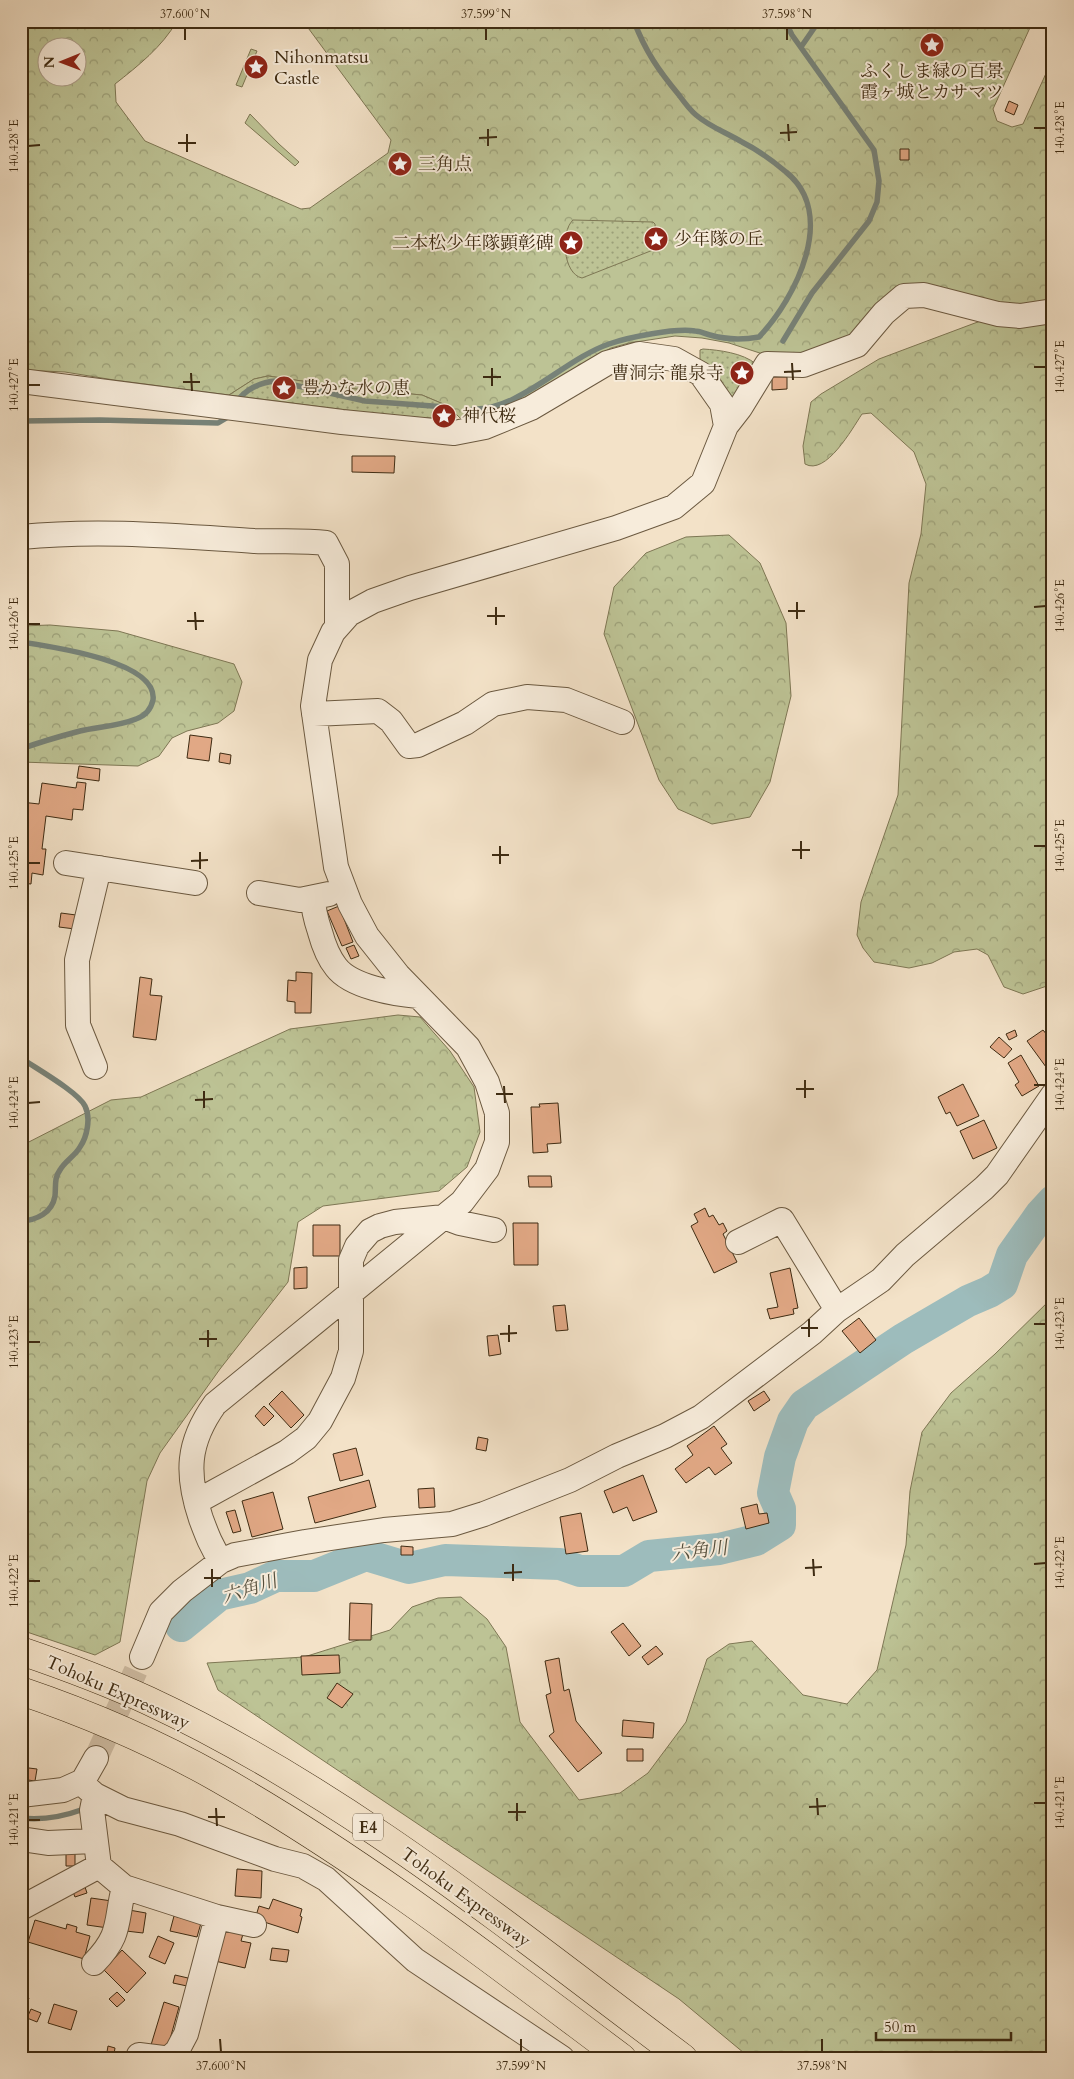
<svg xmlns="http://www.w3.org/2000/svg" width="1074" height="2079" font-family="Cardo,'Noto Serif JP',serif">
<defs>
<pattern id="forest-crowns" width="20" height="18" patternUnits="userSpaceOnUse" patternTransform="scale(1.25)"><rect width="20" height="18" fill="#bdc395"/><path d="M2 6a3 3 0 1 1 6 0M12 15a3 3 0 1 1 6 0" fill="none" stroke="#9b9f78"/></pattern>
<pattern id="park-dots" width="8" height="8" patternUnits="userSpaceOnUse" patternTransform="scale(1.25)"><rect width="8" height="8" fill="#bdc395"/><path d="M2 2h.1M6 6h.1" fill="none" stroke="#9b9f78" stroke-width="1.8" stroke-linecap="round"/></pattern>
</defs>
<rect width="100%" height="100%" fill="#f3e2c8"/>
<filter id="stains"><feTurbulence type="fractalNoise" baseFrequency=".004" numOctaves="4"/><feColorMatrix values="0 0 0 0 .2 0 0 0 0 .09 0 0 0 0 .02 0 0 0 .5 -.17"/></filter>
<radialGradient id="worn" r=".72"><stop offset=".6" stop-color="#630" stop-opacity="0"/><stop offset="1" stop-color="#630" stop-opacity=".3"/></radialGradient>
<!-- green -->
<path fill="#bdc395" stroke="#7e7754" d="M251,49L257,51L242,87L236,85Z
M250,114L279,144L299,162L295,166L245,123Z"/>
<!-- forest -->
<path fill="url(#forest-crowns)" stroke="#7e7754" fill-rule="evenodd" d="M21,21H177C162,47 138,66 115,84L116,102L145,141L301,209L310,208L388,153L391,140L303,21H1033L993,109L997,121L1012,127L1023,124L1053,58V302L1025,307L920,288L857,333L825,351L772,357L729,343L702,338L675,336L629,343L611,348L598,355L522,400L493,413L460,418L448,406L422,395L356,389L268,376L254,379L229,395L114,380L65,372L21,370ZM48,48H78V78H48Z
M983,320C1013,326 1023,328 1053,321V984L1023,994L1004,987L988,955L977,949L954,952L932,963L909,968L874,962L863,948L857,935L861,902L898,795L909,583L921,534L926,484L914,452L871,413L862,414C852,429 826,476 805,464L803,446L811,402L821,394L879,359Z
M729,535L760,563L786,623L791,696L770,782L750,817L712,824L678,809L659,780L604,634L614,587L646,553L686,537Z
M50,625L118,631L234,664L242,682L234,711L218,723L187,731L172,738L159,756L138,766L21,762V626Z
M398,1015L420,1017L450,1051L474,1087L480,1132L467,1167L439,1191L323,1206L298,1222L288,1282L220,1369L160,1453L147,1481L120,1642L95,1655L21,1630V1146L111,1100L141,1097L290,1029Z
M1053,1297V2058H750L679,1999L218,1690L207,1663L304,1657L390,1630L412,1607L438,1598L461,1597L487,1619L506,1647L520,1722L579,1800L620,1793L648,1773L686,1722L707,1659L729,1644L752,1641L803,1695L847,1704L877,1670L906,1545L910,1491L922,1432L951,1393L995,1354Z"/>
<!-- park -->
<path fill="url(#park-dots)" stroke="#7e7754" d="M573,220L653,222L655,224L656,245L653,250L582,278C563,274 560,232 573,220Z
M703,349C719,350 743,353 756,364L736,405L727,394L719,376L700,360V350Z
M268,376L356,389L422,395L448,406L456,414V418H409L229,395L254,379Z"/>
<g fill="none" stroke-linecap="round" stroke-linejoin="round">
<!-- stream -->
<path stroke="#778278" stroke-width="5.5" d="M801,47L819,21
M783,341L812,293L869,221L877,202L879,181L874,150L792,35L785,21
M236,403C244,390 260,382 276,381L365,401L446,407
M473,409C518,411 565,359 609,344C629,337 675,328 695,331C700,331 705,334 710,335C727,340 742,340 759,337C796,298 838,214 786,172C773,161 758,150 742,142C727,133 710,127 696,115C690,110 684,102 679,95C659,71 645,51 634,21
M21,421L100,420L218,423L228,417L230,414
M21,642C48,646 158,661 153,700C151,709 145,716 136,719C119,726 98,727 80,731C61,736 40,742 21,749
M21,1058C37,1069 78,1092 85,1106C91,1118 87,1137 80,1147C75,1156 65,1161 60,1170C54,1178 56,1186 55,1196C52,1213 37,1220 21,1221
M21,1818C41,1820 62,1817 81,1810"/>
<!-- river -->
<path stroke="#9dbcbc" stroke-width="32" d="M181,1626L219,1595L250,1588L276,1576H314L366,1555L409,1568L445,1560L560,1564L580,1571H624L649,1556L719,1549L756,1540L780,1525V1509L773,1493L780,1457L793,1421L804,1405L903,1339L968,1301L989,1292L1002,1284L1012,1255L1041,1214L1053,1201"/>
</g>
<!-- building -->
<path fill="#e1a885" stroke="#3e2b12" d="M1009,101L1018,105L1014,115L1005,111Z
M900,149H909V160H900Z
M772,377H787V389L772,390Z
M352,456H395L394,473L352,472Z
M190,735L212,738L209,761L187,758Z
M220,753L231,755L230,764L219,762Z
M79,766L100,769L99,781L77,778Z
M77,782L86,783L83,810L73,809L72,820L46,816L42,849H46L43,875L32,873L31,884L21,883V802L39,804L42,783L76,788Z
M339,906L353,942L342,946L327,911Z
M61,913L76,915L75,929L59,927Z
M354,945L359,956L351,959L346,948Z
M296,972L312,973L311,1013H295V1002L287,1001L288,980L296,981Z
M140,977L152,979L150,995L162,996L156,1040L133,1037Z
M1015,1030L1017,1036L1009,1040L1006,1034Z
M1043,1030L1053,1042V1062L1046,1067L1027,1041Z
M999,1037L1012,1049L1004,1058L990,1047Z
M1021,1055L1039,1086L1022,1096L1015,1085L1019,1082L1008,1063Z
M963,1084L979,1116L957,1126L950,1112L946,1114L938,1097Z
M558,1103L561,1143L547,1144L548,1152L533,1153L531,1107H540L539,1104Z
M984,1120L997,1148L973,1159L960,1131Z
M528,1176H551L552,1187H529Z
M705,1208L709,1217L713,1215L719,1225L723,1223L727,1231L723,1234L737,1262L714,1273L691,1226L698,1222L694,1214Z
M513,1223H538V1265H514Z
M313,1225H340V1256H313Z
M307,1267V1288L294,1289V1268Z
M790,1268L798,1308L793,1309L794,1314L770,1319L767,1309L778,1307L770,1273Z
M565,1305L568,1330L556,1331L553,1306Z
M859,1318L876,1340L860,1353L842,1331Z
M498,1335L501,1354L489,1356L487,1336Z
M282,1391L304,1415L291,1428L269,1404Z
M764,1391L770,1400L754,1411L748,1401Z
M264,1406L274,1416L264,1426L255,1416Z
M714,1426L727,1444L721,1448L732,1463L715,1475L709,1467L686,1483L675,1469L693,1455L687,1446Z
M478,1437L488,1439L486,1451L476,1449Z
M356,1448L363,1475L340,1481L333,1454Z
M643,1475L657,1512L633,1521L627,1507L613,1513L604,1491Z
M369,1480L376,1507L315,1523L308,1497Z
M434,1488L435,1507L419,1508L418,1489Z
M273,1492L283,1529L252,1537L242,1501Z
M757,1504L759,1514L767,1513L769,1523L746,1529L741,1508Z
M235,1510L241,1531L233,1533L226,1512Z
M581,1513L588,1551L566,1554L560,1517Z
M401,1546L413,1547V1555H401Z
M350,1603L372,1604L371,1640H349Z
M623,1623L641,1646L629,1656L611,1632Z
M656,1646L663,1654L648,1665L642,1657Z
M339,1655L340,1673L302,1675L301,1656Z
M559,1658L564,1691L569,1689L576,1721L602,1753L578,1772L549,1736L554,1732L546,1695L551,1693L545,1661Z
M337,1683L353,1694L342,1708L327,1698Z
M623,1720L654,1723L653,1738L622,1736Z
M627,1749H643V1761H627Z
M21,1767L37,1769L35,1781L21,1779Z
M66,1849H75V1866H66Z
M237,1869L262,1871L261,1898L235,1896Z
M85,1887L87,1893L75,1897L73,1892Z
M91,1898L112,1901L108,1928L87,1925Z
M273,1899L302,1909L300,1916L302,1917L298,1933L255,1919L259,1906L269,1909Z
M129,1910L146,1913L143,1933L126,1931Z
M174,1916L201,1923L197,1937L170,1931Z
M35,1920L66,1929L67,1924L77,1927L76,1932L90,1936L84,1959L28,1942Z
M223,1929L243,1934L241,1941L251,1943L245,1968L215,1961Z
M158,1936L174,1943L165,1964L149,1957Z
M272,1948L289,1950L287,1962L270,1960Z
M122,1950L146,1973L127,1993L104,1970Z
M175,1975L188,1978L187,1986L173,1983Z
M117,1992L125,2000L117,2007L109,1999Z
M21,1995L29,1998L25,2009L21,2008Z
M164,2002L179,2007L167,2050L151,2045Z
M54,2004L77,2011L71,2030L48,2023Z
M31,2009L41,2013L37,2022L27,2018Z
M108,2046L115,2048L114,2054L107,2052Z"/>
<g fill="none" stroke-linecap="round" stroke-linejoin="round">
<!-- minor-tunnel -->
<path stroke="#cfbda4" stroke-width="24" stroke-dasharray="24 12" stroke-linecap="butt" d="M96,1758L142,1657"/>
<defs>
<path id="minor" d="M21,381L342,422L454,433L485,427L531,408L607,363L639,354L674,359L701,374L722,404L726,426L705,478L703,483L674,507L616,528L410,588L373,601L349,614L333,632L320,660L313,706L336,867L350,904L367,936L398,975L468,1047L487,1082L497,1113V1142L487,1169L462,1202L215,1404C187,1443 186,1474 201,1519C207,1535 211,1546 221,1561
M726,426L740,408L767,364L803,365L857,345L884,313L904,296L924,295L998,314L1020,316L1053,311
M21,537C99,529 176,536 254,541C278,542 302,540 326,543L337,564V627
M314,714L378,711L391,721L409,746L418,745L465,723L493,704L527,697L566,700L622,722
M66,863L195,883
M259,893L300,900L329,894
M313,898C313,909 316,920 320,932C323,943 328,957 336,967C351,987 395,994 418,996
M95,1067L78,1025L77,960L99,868
M738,1242L782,1220L837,1310
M196,1502L287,1452L306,1438L320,1421L343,1378L351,1351V1260L357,1246L370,1231L380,1226L395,1222L444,1217L460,1223L494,1230
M142,1657L161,1612L182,1591L221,1561L235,1555L305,1542L384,1530L452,1524L484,1514L570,1480L617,1456L665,1436L701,1417L812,1333L837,1310L881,1280L905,1255L984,1188L997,1175L1053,1095
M83,1781L86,1787L95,1795L123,1809L180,1824L275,1859L303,1866L326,1879L415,1960L562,2058
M21,1795L63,1790L83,1781L96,1758
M21,1839L48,1843L94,1841
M99,1866L124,1887L217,1917L254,1925
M21,1908L99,1866L92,1810L95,1795
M94,1963C122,1934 115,1923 124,1887
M139,2055L163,2058
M169,2058L177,2051L186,2034L217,1917"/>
<path id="highway" d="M21,1651C65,1666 108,1682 149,1701C344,1792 512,1930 683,2058
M21,1691C89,1714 156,1743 218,1778C361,1859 491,1960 622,2058"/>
</defs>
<!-- minor casing -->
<use href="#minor" stroke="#6b5940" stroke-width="26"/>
<!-- highway casing -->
<use href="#highway" stroke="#3e2b12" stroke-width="29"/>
<!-- minor -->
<use href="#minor" stroke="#f7ecdb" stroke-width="24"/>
<!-- highway -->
<use href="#highway" stroke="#f3e2c8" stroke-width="28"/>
</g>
<!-- ticks -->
<path fill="none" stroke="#3e2b12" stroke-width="2" d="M185,28V40M486,28V40M787,28V40M788,124L789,141M1034,128H1046M488,129V146M780,133L797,132M187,134V152M479,138L497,137M178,143H196M28,146L40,145M792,363L793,380M1034,367H1046M492,368V386M784,372L801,371M191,373L192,391M483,377H501M183,382H200M28,385H40M797,602V619M496,607V625M1034,607L1046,606M788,611H805M195,612L196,630M487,616H505M187,621H204M28,624H40M801,841V859M500,846V864M1034,846H1046M792,850H810M200,852V869M492,855H509M191,861L208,860M28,863H40M805,1080V1098M1034,1085H1046M504,1086L505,1103M796,1089H814M204,1091V1108M496,1094H513M195,1100L213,1099M28,1103L40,1102M809,1319V1337M1034,1324H1046M509,1325V1342M801,1328H818M208,1330V1347M500,1334L517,1333M199,1339H217M28,1342H40M813,1559L814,1576M513,1564V1581M1034,1564L1046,1563M805,1568L822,1567M212,1569V1587M504,1573L522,1572M204,1578H221M28,1581H40M817,1798L818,1815M517,1803V1821M1034,1803H1046M809,1807L826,1806M216,1808L217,1826M508,1812H526M208,1817H225M28,1820H40M220,2039L221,2052M521,2039V2052M822,2039V2052"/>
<!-- icons -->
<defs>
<symbol id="sight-disc" viewBox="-11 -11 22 22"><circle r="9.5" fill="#8f2418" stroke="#f7ecdb"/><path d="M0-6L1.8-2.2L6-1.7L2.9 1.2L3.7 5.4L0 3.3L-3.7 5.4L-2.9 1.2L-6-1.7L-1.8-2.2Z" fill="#fff"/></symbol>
</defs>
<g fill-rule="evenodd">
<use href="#sight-disc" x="918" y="31" width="28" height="28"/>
<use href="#sight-disc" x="242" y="53" width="28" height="28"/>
<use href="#sight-disc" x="386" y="150" width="28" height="28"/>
<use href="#sight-disc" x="642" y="225" width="28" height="28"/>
<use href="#sight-disc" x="557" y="229" width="28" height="28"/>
<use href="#sight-disc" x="728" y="359" width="28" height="28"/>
<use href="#sight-disc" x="270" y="374" width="28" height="28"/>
<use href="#sight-disc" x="430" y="402" width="28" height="28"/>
</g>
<g text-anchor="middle" stroke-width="4" stroke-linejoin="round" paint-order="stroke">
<!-- shield labels -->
<rect fill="#f7ecdb" stroke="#76654e" stroke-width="1" x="353" y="1813.5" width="30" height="27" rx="4"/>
<g font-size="16" font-weight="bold" fill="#3e2b12">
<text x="368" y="1833">E4</text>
</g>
<!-- poi labels -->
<g font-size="18" fill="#3e2b12" stroke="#f7ecdb" text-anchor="start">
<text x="274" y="63">Nihonmatsu<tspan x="274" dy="21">Castle</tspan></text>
<text x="932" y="77" text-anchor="middle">ふくしま緑の百景<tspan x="932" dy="21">霞ヶ城とカサマツ</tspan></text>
<text x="418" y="170">三角点</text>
<text x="674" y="245">少年隊の丘</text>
<text x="554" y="249" text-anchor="end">二本松少年隊顕彰碑</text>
<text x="724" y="379" text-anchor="end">曹洞宗 龍泉寺</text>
<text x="302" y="394">豊かな水の恵</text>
<text x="462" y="422">神代桜</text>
</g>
<!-- street labels -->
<g font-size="18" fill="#3e2b12" stroke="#f7ecdb">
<text transform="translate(118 1692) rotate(24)" y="6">Tohoku Expressway</text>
<text transform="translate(466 1897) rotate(36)" y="6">Tohoku Expressway</text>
</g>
<!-- water labels -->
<g font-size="19" font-style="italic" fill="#564f3c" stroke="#f7ecdb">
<text transform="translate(699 1550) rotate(-7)" y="7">六角川</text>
<text transform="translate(249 1588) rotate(-18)" y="7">六角川</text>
</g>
</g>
<!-- margin -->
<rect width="1074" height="2079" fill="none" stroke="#f3e2c8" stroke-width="55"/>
<!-- north arrow -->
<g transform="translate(62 62) rotate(269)"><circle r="24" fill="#f7ecdb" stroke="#ad9f8b"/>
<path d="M0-4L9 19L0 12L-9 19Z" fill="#8f2418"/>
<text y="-8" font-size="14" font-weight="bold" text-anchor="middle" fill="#3e2b12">N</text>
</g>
<!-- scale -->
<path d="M876 2032v8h135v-8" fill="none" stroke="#3e2b12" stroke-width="2.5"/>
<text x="884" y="2032" font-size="15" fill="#3e2b12" stroke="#f7ecdb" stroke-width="4" paint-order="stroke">50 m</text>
<rect x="28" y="28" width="1018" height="2024" fill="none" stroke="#3e2b12" stroke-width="2"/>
<g font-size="12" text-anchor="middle" fill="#3e2b12">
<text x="185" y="18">37.600°N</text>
<text x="486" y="18">37.599°N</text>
<text x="787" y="18">37.598°N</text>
<text transform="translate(1060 128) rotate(-90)" y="4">140.428°E</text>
<text transform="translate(14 146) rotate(-90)" y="4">140.428°E</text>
<text transform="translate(1060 367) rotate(-90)" y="4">140.427°E</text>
<text transform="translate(14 385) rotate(-90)" y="4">140.427°E</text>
<text transform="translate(1060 606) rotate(-90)" y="4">140.426°E</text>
<text transform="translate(14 624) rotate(-90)" y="4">140.426°E</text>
<text transform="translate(1060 846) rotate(-90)" y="4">140.425°E</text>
<text transform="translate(14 863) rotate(-90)" y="4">140.425°E</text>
<text transform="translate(1060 1085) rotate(-90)" y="4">140.424°E</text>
<text transform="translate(14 1103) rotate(-90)" y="4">140.424°E</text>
<text transform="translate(1060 1324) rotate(-90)" y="4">140.423°E</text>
<text transform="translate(14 1342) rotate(-90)" y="4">140.423°E</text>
<text transform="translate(1060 1563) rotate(-90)" y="4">140.422°E</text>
<text transform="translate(14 1581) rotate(-90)" y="4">140.422°E</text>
<text transform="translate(1060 1803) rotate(-90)" y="4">140.421°E</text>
<text transform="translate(14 1820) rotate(-90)" y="4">140.421°E</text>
<text x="221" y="2070">37.600°N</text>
<text x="521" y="2070">37.599°N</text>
<text x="822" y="2070">37.598°N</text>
</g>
<rect width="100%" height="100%" filter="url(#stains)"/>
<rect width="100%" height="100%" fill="url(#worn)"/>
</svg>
